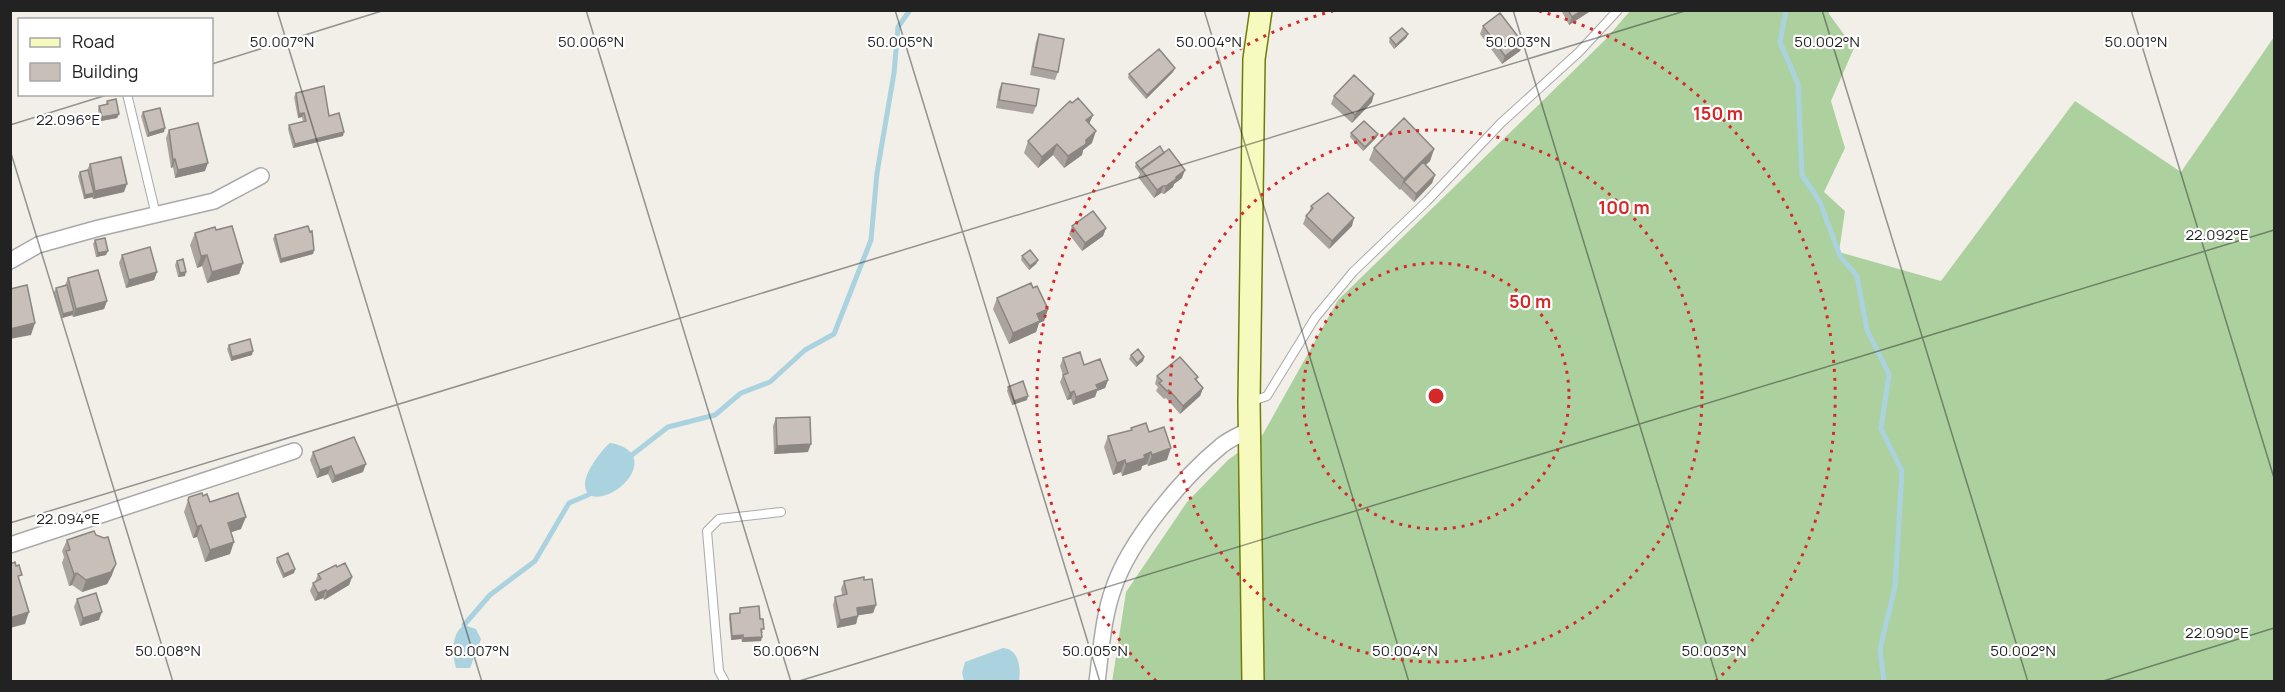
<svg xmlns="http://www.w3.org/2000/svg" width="2285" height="692" font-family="Manrope,sans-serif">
<rect width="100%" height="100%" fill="#f2efe9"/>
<!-- forest -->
<path fill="#add19e" d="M1630,11H1829V14L1854,48L1831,101L1845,148L1824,192L1845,211L1839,252L1941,281L2075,101L2181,172L2274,37V681L1112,682L1126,592L1187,502L1228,460L1263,434L1338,300L1605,40Z"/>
<!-- water -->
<path fill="#aad3df" d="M610,443C664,452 616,507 588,495C587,492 585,489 585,485C584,474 601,450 610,443Z
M464,625L476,629L481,639L470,668H456C452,654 451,634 464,625Z
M1003,648C1019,649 1021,668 1019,681H964L962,673L965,662Z"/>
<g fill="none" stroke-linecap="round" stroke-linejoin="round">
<!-- stream -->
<path stroke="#aad3df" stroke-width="5" d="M1786,10L1780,42L1798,84L1802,175L1820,202L1840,256L1857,276L1867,330L1889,374L1881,429L1902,471L1895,587L1880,649L1884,682
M628,458L668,427L715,415L741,393L770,382L805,350L834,334L871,240L877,173L894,73L898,27L910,10
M464,625L490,595L535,561L569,503L588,495L593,490"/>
<defs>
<path id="lane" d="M127,94L156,215
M1250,402L1267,396L1315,318L1353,272L1427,201L1501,123L1579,52L1618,10
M725,682L719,671L707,531L719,519L781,512"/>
<path id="street" d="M10,261L38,245L99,228L214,201L261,176
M10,545L294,451
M1097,682C1101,651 1103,616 1114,587C1130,540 1183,477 1221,446C1229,439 1240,435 1249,430"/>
<path id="secondary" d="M1253,682L1249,402L1254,59L1261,10"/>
</defs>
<!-- lane casing -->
<use href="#lane" stroke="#a9a9a9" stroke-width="10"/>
<!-- street casing -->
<use href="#street" stroke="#a9a9a9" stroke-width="18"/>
<!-- secondary casing -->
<use href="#secondary" stroke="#707d05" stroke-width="24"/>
<!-- lane -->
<use href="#lane" stroke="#fff" stroke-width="8"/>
<!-- street -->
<use href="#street" stroke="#fff" stroke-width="15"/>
<!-- secondary -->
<use href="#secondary" stroke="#f7fabf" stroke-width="21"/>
</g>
<!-- wall -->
<path fill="#aba49e" d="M1561,10H1592L1569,25Z
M1483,26L1523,43L1520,51L1502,64L1480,34Z
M1039,34L1058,72L1055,80L1030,75L1036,42Z
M1408,34L1406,38L1394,49L1389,42L1390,38Z
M1173,72L1146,99L1128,78L1129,74Z
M1002,83L1036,106L1033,114L996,108L999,90Z
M296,93L329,116L343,136L293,148L288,129L289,125L303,122L302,117L298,118L294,97Z
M1334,96L1372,102L1352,123L1331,104Z
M107,101L119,114L117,118L101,121L98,110L99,106L106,104Z
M1072,103L1093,115L1089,124L1092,143L1083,150L1082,155L1064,168L1053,155L1038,168L1024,153L1028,141Z
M143,112L164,132L147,137L141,116Z
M169,130L205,171L175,178L173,167L171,168L166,138Z
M1351,133L1378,134L1376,138L1363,151L1350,137Z
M1374,148L1434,149L1430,161L1425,165L1435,175L1432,183L1414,202L1401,189L1400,190L1369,160Z
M1136,163L1182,178L1174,184L1173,187L1164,194L1161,193L1154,198L1138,177L1140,174L1135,167Z
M90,164L124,192L93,199L92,197L84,199L78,176L80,172L87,170Z
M1311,206L1352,226L1329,249L1303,224L1306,216L1309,213Z
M1072,226L1106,228L1103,236L1082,251L1069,234Z
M216,230L243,263L239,274L207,283L202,266L197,268L190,245L195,233Z
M275,235L314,250L313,254L280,263L273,239Z
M95,240L106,255L96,257L93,244Z
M122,255L157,272L154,280L126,288L119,263Z
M1022,256L1038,260L1036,264L1029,270L1021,260Z
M177,261L185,276L178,277L175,265Z
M68,278L107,301L104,309L73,317L72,315L62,318L54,292L56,288L65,285Z
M1033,288L1048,309L1044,321L1039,323L1036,332L1009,344L993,309L997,298Z
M229,345L252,355L231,361L227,349Z
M1131,355L1144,357L1143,361L1136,367L1129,359Z
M1063,358L1084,365L1108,380L1105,388L1097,391L1095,397L1073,405L1071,399L1067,400L1060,382L1063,375L1060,366Z
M1157,376L1198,377L1197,380L1203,388L1200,396L1180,414L1166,398L1164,399L1156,391L1158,387L1155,384Z
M1008,387L1027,400L1012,405L1007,391Z
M776,418L808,452L774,454L773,426Z
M1131,428L1149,432L1167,460L1148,466L1147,464L1142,466L1141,470L1122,476L1121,472L1113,475L1104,447L1108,436L1131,430Z
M313,452L363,472L332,483L328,474L317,478L310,460Z
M203,496L241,529L231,532L230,554L205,562L197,537L193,538L184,512L189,497Z
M67,540L112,575L107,584L82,592L72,585L69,586L62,563L64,557L62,551Z
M277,558L295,569L294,573L283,578L276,562Z
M337,567L352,577L349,585L324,600L323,598L315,601L310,591L313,583L315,582L318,574Z
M864,580L876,605L873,613L858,615L856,624L837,628L833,605L835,597L842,595L841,589L844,581Z
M77,599L99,620L80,626L74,607Z
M740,608L760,619L763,633H762L761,641L742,642L741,639L731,640L729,618L730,614L739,613Z"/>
<!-- shaded-wall -->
<path fill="#8b8681" d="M1583,10H1592L1569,25L1572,17Z
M1408,34L1406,38L1394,49L1396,45Z
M1523,43L1520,51L1502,64L1505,56Z
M1175,68L1173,72L1146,99L1147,95Z
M1374,94L1372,102L1352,123L1355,115Z
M304,113L302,117L298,118L299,114Z
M119,114L117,118L101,121L102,117Z
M1093,115L1088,126L1086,120Z
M165,128L164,132L147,137L149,133Z
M1096,131L1092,143L1083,150L1082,155L1064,168L1068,156Z
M344,132L343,136L293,148L295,144Z
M1378,134L1376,138L1363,151L1365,147Z
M1057,144L1053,155L1038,168L1042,157Z
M1434,149L1430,161L1406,184L1404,182L1400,190L1404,179Z
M175,159L173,167L171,168L173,160Z
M208,163L205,171L175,178L178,170Z
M1185,170L1182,178L1174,184L1173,187L1164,194L1166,186L1176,177Z
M1435,175L1432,183L1414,202L1416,194Z
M127,184L124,192L93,199L95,191Z
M1163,186L1161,193L1154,198L1157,190Z
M94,193L93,197L84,199L85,195Z
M1354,218L1352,226L1329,249L1332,241Z
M1106,228L1103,236L1082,251L1085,243Z
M314,250L313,254L280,263L281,259Z
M108,251L106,255L96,257L98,253Z
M207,255L202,266L197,268L201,256Z
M1038,260L1036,264L1029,270L1030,266Z
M243,263L239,274L207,283L212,272Z
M157,272L154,280L126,288L129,280Z
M186,272L185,276L178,277L180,273Z
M107,301L104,309L73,317L76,309Z
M1048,309L1044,321L1039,323L1036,332L1009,344L1013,333L1037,314Z
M74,311L73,315L62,318L63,314Z
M35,323L31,335L10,339V329Z
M253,351L252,355L231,361L232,357Z
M1144,357L1143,361L1136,367L1137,363Z
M1108,380L1105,388L1097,391L1095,397L1073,405L1076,397L1096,385Z
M1203,388L1200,396L1180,414L1183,406Z
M1074,391L1071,399L1067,400L1070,393Z
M1028,396L1027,400L1012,405L1014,401Z
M811,444L808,452L774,454L777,446Z
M1171,448L1167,460L1148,466L1152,455Z
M1151,452L1147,464L1142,466L1141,470L1122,476L1126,464L1144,455Z
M1125,460L1121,472L1113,475L1117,463Z
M366,464L363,472L332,483L335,476Z
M331,466L328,474L317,478L320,470Z
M246,517L241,529L223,535L228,523Z
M201,525L197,537L193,538L197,527Z
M234,542L230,554L205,562L210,550Z
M116,564L112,575L107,584L82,592L86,580Z
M295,569L294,573L283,578L284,574Z
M77,573L72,585L69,586L74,574Z
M352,577L349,585L324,600L327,592Z
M326,590L323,598L315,601L318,593Z
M876,605L873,613L854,616L857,608Z
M29,612L25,624L10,628V618Z
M102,612L99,620L80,626L83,618Z
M858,616L856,624L837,628L840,620Z
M743,635L741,639L731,640L732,636Z
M762,637L761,641L742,642L743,638Z"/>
<!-- building -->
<path fill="#c7bfb8" stroke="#8b8681" stroke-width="1.5" d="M1568,10H1583L1572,17Z
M1500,13L1523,43L1505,56L1483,26Z
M1402,28L1408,34L1396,45L1390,38Z
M1039,34L1064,39L1058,72L1033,67Z
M1159,49L1175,68L1147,95L1129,74Z
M1354,75L1374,94L1355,115L1334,96Z
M1002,83L1039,89L1036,106L999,100Z
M324,86L329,116L339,113L344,132L295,144L289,125L306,121L304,113L299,114L296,93Z
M1078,98L1093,115L1086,120L1096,131L1086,140V144L1068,156L1057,144L1042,157L1028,141L1070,101L1072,103Z
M116,99L119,114L102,117L99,106L108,104L107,101Z
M160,108L165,128L149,133L143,112Z
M1404,118L1434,149L1404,179L1374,148Z
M1364,121L1378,134L1365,147L1351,133Z
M198,123L208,163L178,170L175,159L173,160L169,130Z
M1160,146L1164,153L1141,170L1136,163Z
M1169,149L1185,170L1176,177V179L1166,186H1163L1157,190L1141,169Z
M121,157L127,184L95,191L90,164Z
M1423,162L1435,175L1416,194L1404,182Z
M88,170L94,193L85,195L80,172Z
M1328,193L1354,218L1332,241L1306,216L1313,208L1311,206Z
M1093,211L1106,228L1085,243L1072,226Z
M232,226L243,263L212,272L207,255L201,256L195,233L215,227L216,230Z
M308,226L310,232L312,231L314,250L281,259L275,235Z
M105,238L108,251L98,253L95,240Z
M150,247L157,272L129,280L122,255Z
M1030,250L1038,260L1030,266L1022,256Z
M183,259L186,272L180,273L177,261Z
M98,270L107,301L76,309L68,278Z
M1031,283L1033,288L1037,286L1048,309L1037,314L1040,321L1013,333L997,298Z
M27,285L35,323L10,329V289Z
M67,285L74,311L63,314L56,288Z
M250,339L253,351L232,357L229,345Z
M1138,349L1144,357L1137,363L1131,355Z
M1080,352L1084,365L1100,359L1108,380L1096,385L1098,389L1076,397L1074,391L1070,393L1063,375L1068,373L1063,358Z
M1180,357L1198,377L1195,379L1203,388L1183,406L1169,390L1167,391L1159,383L1162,381L1157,376Z
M1023,381L1028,396L1014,401L1008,387Z
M810,417L811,444L777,446L776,418Z
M1146,423L1149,432L1164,427L1171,448L1152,455L1151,452L1144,455L1145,458L1126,464L1125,460L1117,463L1108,436L1132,430L1131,428Z
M354,437L366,464L335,476L331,466L320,470L313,452Z
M202,493L203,496L207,494L210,502L238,493L246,517L228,523L234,542L210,550L201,525L197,527L188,500L189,497Z
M94,531L96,535L104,538L108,537L116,564L111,572L86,580L77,573L74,574L66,551L70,550L67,540Z
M288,553L295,569L284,574L277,558Z
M15,562L16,566L19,565L22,575L18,576L29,612L10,618V564Z
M345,563L352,577L327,592L326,590L318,593L313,583L321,579L318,574L336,565L337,567Z
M864,577V580L872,579L876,605L857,608L858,616L840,620L835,597L847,594L844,581Z
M96,593L102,612L83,618L77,599Z
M759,606L760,619H763L764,629H761L762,637L743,638V635L732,636L730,614L740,613V608Z"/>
<!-- ticks -->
<path fill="none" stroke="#222" stroke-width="1.5" stroke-opacity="0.45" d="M277,10L482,682M586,10L791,682M895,10L1100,682M1204,10L1409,682M1513,10L1718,682M1822,10L2028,682M2131,10L2274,478M212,64L385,10M10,125L110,94M10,150L173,682M10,523L1688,10M796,682L2274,230M2100,682L2274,628"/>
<!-- distance rings -->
<g fill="none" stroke="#d62828" stroke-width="3" stroke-dasharray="3 6">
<circle cx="1436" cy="396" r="133"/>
<circle cx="1436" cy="396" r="266"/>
<path d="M1156 681A399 399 0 0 1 1333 11M1539 11A399 399 0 0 1 1716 681"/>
</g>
<g font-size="15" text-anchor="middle" fill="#222" stroke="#fff" stroke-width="4.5" stroke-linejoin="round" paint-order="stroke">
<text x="282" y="47">50.007°N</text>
<text x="591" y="47">50.006°N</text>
<text x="900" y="47">50.005°N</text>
<text x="1209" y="47">50.004°N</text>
<text x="1518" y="47">50.003°N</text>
<text x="1827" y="47">50.002°N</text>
<text x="2136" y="47">50.001°N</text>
<text x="68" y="125">22.096°E</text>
<text x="2217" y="240">22.092°E</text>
<text x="68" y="524">22.094°E</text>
<text x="2217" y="638">22.090°E</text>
<text x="168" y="656">50.008°N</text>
<text x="477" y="656">50.007°N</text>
<text x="786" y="656">50.006°N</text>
<text x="1095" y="656">50.005°N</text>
<text x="1405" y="656">50.004°N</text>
<text x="1714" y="656">50.003°N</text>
<text x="2023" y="656">50.002°N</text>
</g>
<circle cx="1436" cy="396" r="9" fill="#d62828" stroke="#fff" stroke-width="3"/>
<g font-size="18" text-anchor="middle" font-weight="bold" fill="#d62828" stroke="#fff" stroke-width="4.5" stroke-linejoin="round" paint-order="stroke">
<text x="1718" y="120">150 m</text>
<text x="1624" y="214">100 m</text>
<text x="1530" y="308">50 m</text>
</g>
<!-- border -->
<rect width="2285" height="692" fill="none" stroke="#222222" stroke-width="24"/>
<!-- legend -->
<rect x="18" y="18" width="195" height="78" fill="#ffffff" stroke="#a7a7a7" stroke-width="1.5"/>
<rect x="30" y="38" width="30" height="9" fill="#f7fabf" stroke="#a7a7a7" stroke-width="1.5"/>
<text x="72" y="48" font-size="18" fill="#222222">Road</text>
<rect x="30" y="63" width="30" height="18" fill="#c7bfb8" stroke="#a7a7a7" stroke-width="1.5"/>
<text x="72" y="78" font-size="18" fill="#222222">Building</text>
</svg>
